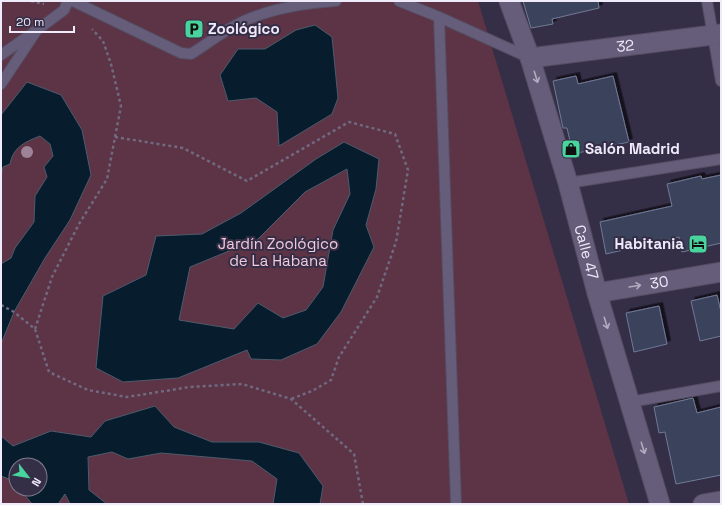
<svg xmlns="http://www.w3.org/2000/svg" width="722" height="505" font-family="'Space Grotesk',sans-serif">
<defs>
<filter id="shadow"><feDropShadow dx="3.5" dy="-3.5" stdDeviation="0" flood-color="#0009"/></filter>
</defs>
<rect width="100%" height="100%" fill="#352e47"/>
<!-- green -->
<path fill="#5d3346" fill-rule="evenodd" d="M1,1H478L629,504H1ZM16,465H40V489H16Z"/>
<!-- water -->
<path fill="#071d2d" stroke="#4d5b6b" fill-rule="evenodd" d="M315,25L332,37L338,98L332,114L279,146L277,112L256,98L228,101L220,75L238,49H265L296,30Z
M27,82L61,95L82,130L91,175L70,220L45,258L14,312L1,344V264L11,258L15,248L34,222L35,196L47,177L44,167L53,156L50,144L40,136C25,142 13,147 10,164L3,167L1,175V115Z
M344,142L379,159L376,189L366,225L374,247L341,312L317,344L281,360L251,359L247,350L178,378L123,382L96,368L103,296L146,275L156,236L202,234L241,213L316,159ZM347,169L350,194L333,230L323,287L306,310L283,318L258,303L234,329L179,320L190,267L258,239L305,192Z
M155,406L174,427L212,442H259L299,453L323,486L320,504H273L277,479L252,461L161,453L128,459L112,452L88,457L89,490L107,504H70L65,494L58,504H32L20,489H40V465H16V484L14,481L1,476V436L13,446L51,431L91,437L105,421Z"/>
<!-- building -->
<path fill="#3a425c" stroke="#717a96" filter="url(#shadow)" d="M523,1H598L599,8L552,19L553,24L531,28Z
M576,76L578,84L613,76L629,142L573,154L567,128H563L553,81Z
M721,175V243L682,252L679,237L606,254L600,222L672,206L667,184L701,176L702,179Z
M717,295L721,312V336L700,341L691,301Z
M659,306L667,344L634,352L626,313Z
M693,398L697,413L721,407V475L676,484L665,432L659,433L654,407Z"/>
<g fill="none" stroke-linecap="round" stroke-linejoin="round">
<defs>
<path id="service" d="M73,1L181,53L191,54C209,43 227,28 246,20C274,8 306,3 336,1
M399,1L439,17L456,504
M707,1L721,81
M439,17L530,58
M37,30L64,10L68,1
M1,55L37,30L1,84
M568,183L721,159
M630,402L721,386"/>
<g id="minor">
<path id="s1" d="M509,1L530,58L568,183L597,293L660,504"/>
<path id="s2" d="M530,58L721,34"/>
<path id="s3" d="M597,293L721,272"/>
<path d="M703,504L721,501"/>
</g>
</defs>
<!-- service casing -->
<use href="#service" stroke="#544d62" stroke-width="12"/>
<!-- minor casing -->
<use href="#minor" stroke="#544d62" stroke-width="21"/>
<!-- path -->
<path stroke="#706a80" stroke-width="2.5" stroke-dasharray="3 3" stroke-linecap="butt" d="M31,1L44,4
M115,137L183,148L247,181L349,122L395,134L408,170L396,242L377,297L339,357L331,380L312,391L291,399
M1,305L14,312L35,329L49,372L88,390L127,397L190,387L242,384L291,399L354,454L363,504
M35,329L52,277L79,224L107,179L121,106L111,64L103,41L92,29"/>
<!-- service -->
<use href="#service" stroke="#655d79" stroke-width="10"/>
<!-- minor -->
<use href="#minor" stroke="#655d79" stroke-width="19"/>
</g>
<!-- trees -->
<circle fill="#9e8398" cx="27" cy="152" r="6"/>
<!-- one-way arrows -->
<defs><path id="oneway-shaft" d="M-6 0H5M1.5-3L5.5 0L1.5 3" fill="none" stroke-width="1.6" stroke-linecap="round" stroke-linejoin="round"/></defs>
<g stroke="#b1abc0">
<use href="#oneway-shaft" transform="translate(536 77) rotate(73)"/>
<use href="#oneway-shaft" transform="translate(635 286) rotate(-9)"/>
<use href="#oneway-shaft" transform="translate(606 323) rotate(73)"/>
<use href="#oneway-shaft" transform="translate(643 448) rotate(73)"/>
</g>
<!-- icons -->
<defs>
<symbol id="parking-square" viewBox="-11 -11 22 22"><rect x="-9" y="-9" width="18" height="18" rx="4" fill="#49d49d" stroke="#352e47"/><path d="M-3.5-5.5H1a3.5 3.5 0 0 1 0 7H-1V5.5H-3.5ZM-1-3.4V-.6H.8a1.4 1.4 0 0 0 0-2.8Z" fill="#111"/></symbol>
<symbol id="shop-square" viewBox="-11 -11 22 22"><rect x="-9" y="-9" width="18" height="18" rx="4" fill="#49d49d" stroke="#352e47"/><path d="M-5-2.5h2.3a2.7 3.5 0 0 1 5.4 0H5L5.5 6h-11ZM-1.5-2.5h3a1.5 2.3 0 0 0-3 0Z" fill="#111"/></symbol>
<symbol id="hotel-square" viewBox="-11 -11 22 22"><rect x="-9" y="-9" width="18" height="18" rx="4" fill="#49d49d" stroke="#352e47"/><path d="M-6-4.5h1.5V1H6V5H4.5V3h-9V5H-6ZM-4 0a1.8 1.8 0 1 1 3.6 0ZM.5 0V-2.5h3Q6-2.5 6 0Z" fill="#111"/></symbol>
</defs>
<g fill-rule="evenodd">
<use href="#parking-square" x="183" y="18" width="22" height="22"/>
<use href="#shop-square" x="560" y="138" width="22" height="22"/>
<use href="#hotel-square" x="687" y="233" width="22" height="22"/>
</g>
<g text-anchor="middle" stroke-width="4" stroke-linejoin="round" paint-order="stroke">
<!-- poi labels -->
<g font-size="15" font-weight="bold" fill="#efebfb" stroke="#352e47" text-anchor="start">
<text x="208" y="34">Zoológico</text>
<text x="585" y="154">Salón Madrid</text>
<text x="684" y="249" text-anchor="end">Habitania</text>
</g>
<!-- street labels -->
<g font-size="15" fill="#efebfb" stroke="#352e47">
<text dy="5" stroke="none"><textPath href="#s2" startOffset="96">32</textPath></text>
<text dy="5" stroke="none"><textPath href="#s1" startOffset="263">Calle 47</textPath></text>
<text dy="5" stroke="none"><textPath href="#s3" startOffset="63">30</textPath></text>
</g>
<!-- park labels -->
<g font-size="15" fill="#f4c9db" stroke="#352e47">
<text x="278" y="249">Jardín Zoológico<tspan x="278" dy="17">de La Habana</tspan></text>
</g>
</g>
<!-- border -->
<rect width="722" height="505" fill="none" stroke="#efebfb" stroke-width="4"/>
<!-- north arrow -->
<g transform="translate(28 477) rotate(121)"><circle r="19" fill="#352e47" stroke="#7f7a8f"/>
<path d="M0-3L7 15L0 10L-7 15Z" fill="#49d49d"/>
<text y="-6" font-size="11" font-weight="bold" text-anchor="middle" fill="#efebfb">N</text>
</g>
<!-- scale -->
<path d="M10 26v6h64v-6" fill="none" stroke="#efebfb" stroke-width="2"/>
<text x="16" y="26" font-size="12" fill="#efebfb" stroke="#352e47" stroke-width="3" paint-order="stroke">20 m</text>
</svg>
